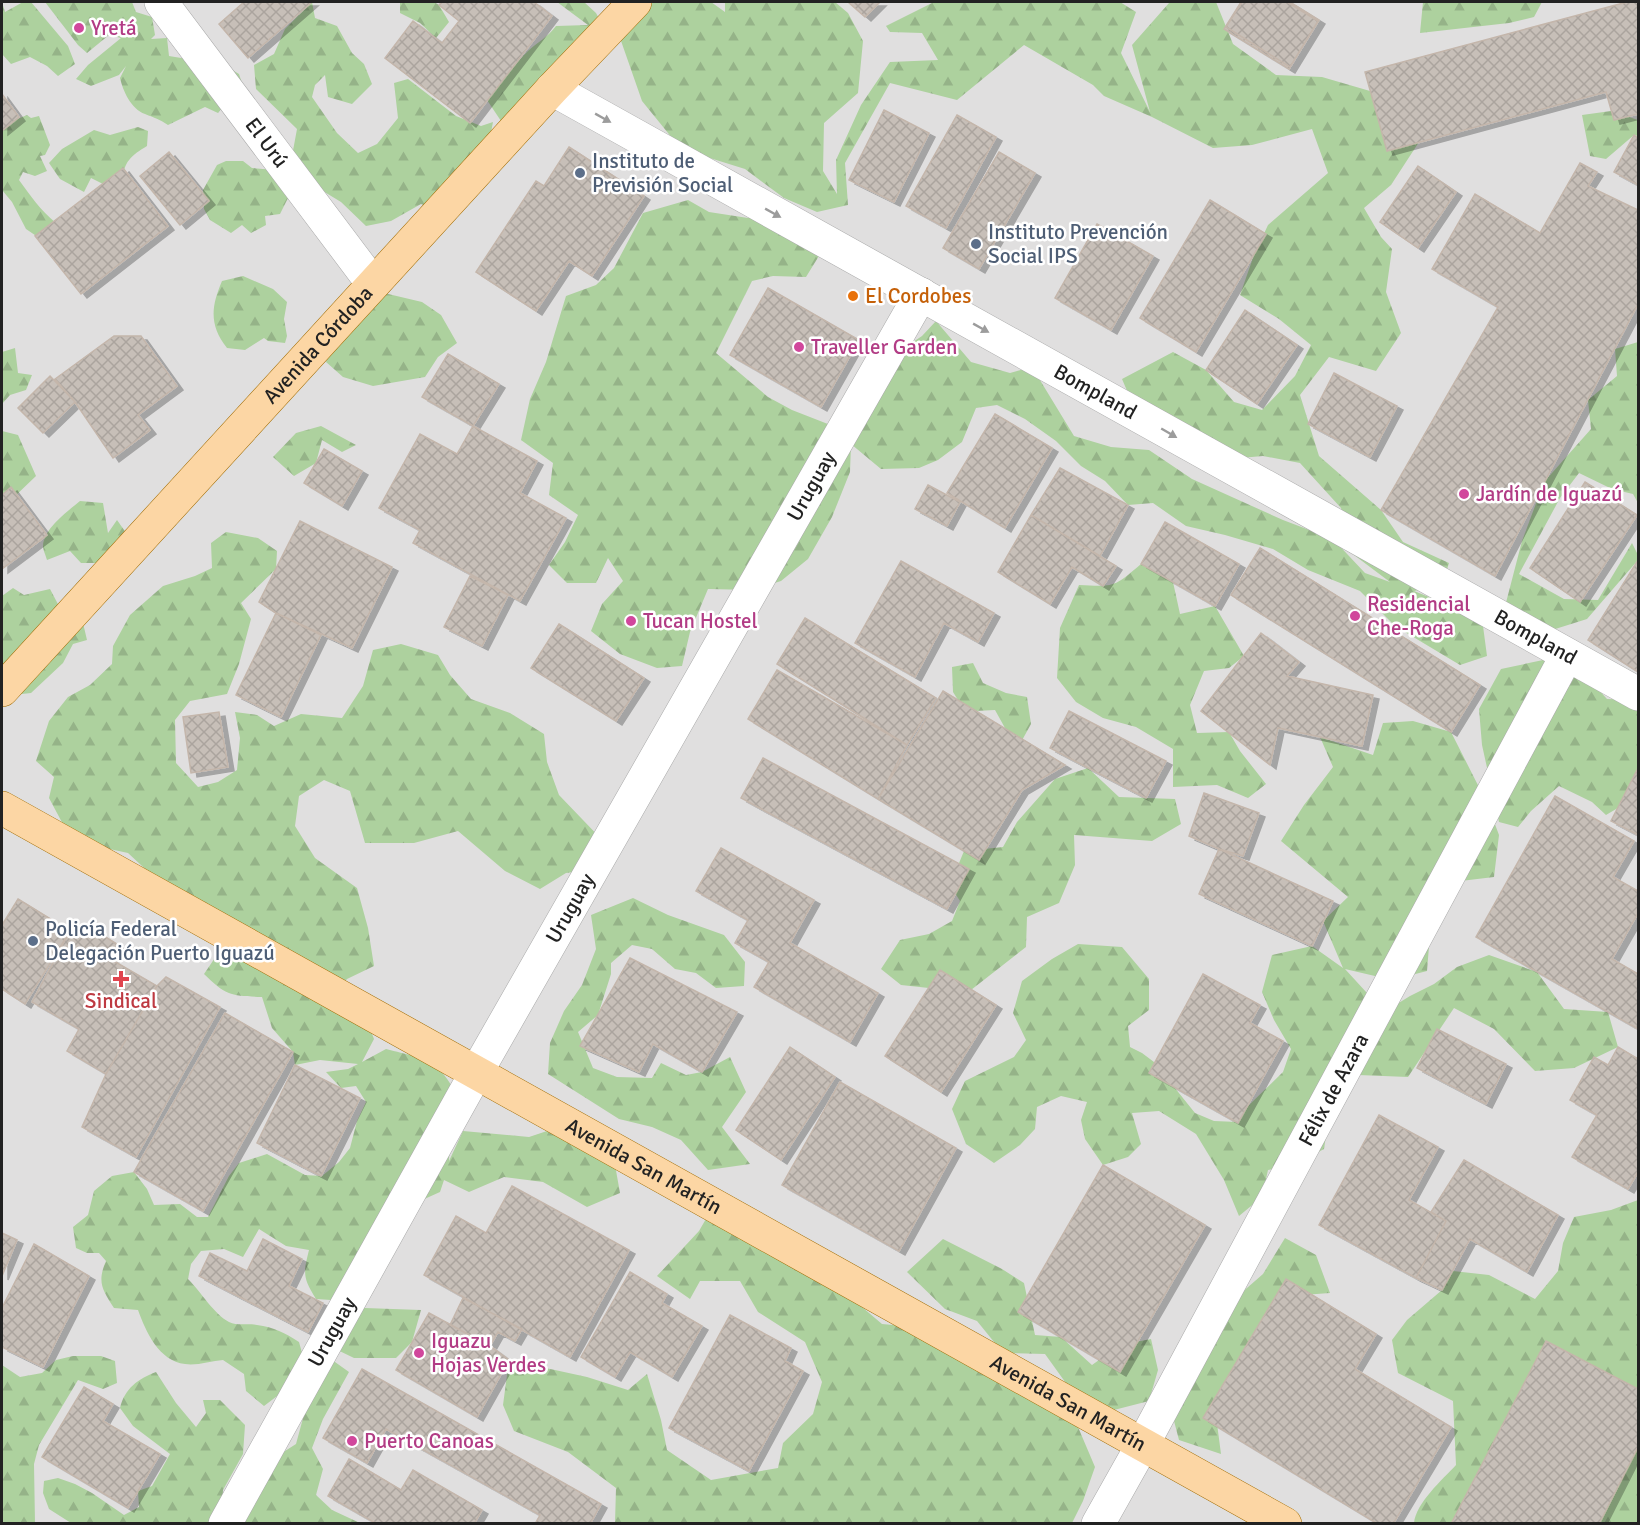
<svg xmlns="http://www.w3.org/2000/svg" width="1640" height="1525" font-family="Signika,sans-serif">
<defs>
<pattern id="forest-firs" width="22" height="20" patternUnits="userSpaceOnUse" patternTransform="scale(1.5)"><rect width="22" height="20" fill="#add19e"/><path d="M5 1l3.5 6h-7zM16 11l3.5 6h-7z" fill="#95b388"/></pattern>
<pattern id="building-cross-hatch" width="8" height="8" patternUnits="userSpaceOnUse" patternTransform="scale(1.5)"><rect width="8" height="8" fill="#c7bfb8"/><path d="M0 0l8 8M0 8l8-8" fill="none" stroke="#aba49e"/></pattern>
<filter id="shadow"><feDropShadow dx="6" dy="4" stdDeviation="0" flood-color="#0004"/></filter>
</defs>
<rect width="100%" height="100%" fill="#f2efe9"/>
<!-- residential -->
<path fill="#e0dfdf" d="M2,2H1638V1523H2Z"/>
<!-- forest -->
<path fill="url(#forest-firs)" d="M2,2L5,12L23,2H31L68,46L75,64L58,76L47,66L30,57L11,64L2,54Z
M45,2H132L136,12L152,17L155,35L151,39L167,38L169,56L224,65L239,74L245,92L224,105L218,113L205,107L168,125C159,119 155,118 145,114C131,109 123,91 120,78L126,66L119,75L91,86L76,79L88,65L121,38L109,35L87,53L78,45Z
M312,2L315,18L337,26L352,53L364,64L372,84L352,104L328,97L325,75L315,85L312,97L337,133L358,153L377,144L398,118L394,83L408,79L456,116L481,126L493,122L485,163L440,212L421,204L391,221L366,226L341,202L308,182L292,156L297,129L256,89L254,65L274,54L285,29Z
M400,2H434L439,5L449,22L436,38L420,23L400,13Z
M557,2H584L596,13L606,32L503,124L485,97C502,85 512,66 528,51C538,42 548,37 556,26L588,25Z
M641,2H711L725,12V2H835L848,13L863,41L858,93L824,123L823,171L837,194L836,160L861,105L890,62L938,60L922,33L890,32L886,26L934,2H1120L1136,12L1121,53L1150,112L1132,45L1169,3L1216,2L1233,44L1276,75L1322,77L1370,91L1399,104L1419,142L1391,185L1364,208L1381,237L1392,249L1386,292L1401,333L1376,371L1329,357L1300,395L1319,456L1381,510L1403,542L1449,563L1442,585L1414,591L1444,603L1483,626L1487,656L1460,665L1395,626L1360,591L1308,570L1273,549L1225,535L1186,526L1153,503L1128,505L1105,481L1081,466L1056,441L1025,419L997,405L976,408L962,442L938,460L919,468L881,469L851,444L850,472L832,517L808,559L781,581L752,590L708,589L690,632L682,666L657,668L620,654L591,631L602,604L623,581L608,558L596,583H567L549,565L565,542L578,515L549,495L553,463L521,440L530,399L546,362L566,296L596,285L614,268L643,213L688,200L709,212L748,218H783L822,251L806,277L773,276L752,281L716,353L768,397L792,410L833,426L883,362L922,336L936,321L971,362L1010,373L1032,367L1074,436L1111,447L1149,450L1192,479L1283,520L1333,539L1365,573L1390,582L1354,555L1341,508L1300,463L1263,456L1217,460L1137,414L1122,379L1173,352L1206,370L1234,402L1262,410L1295,376L1311,345L1279,319L1240,295L1254,255L1268,225L1328,173L1312,129L1252,145L1213,148L1152,117L1104,96L1093,85L1024,45L957,100L890,83L845,163L848,205L817,212L784,198L745,169L681,149L642,101L620,38Z
M1423,2H1542L1534,17L1509,23L1420,33Z
M1611,111L1638,120V136L1634,135L1606,159L1590,156L1582,115Z
M27,115L31,118L39,116L50,145L45,155L40,156L47,171L35,176L23,172L19,180C31,196 40,210 56,223L54,248L26,229L12,202L2,190V130L8,123Z
M138,127L148,131L147,146C132,155 123,162 123,180L103,184L91,178L84,192L60,179L49,163L62,149L94,130L110,135Z
M226,161H243L252,168L275,170L290,194L280,214L265,216L266,225L251,233L242,225L231,233L210,220L204,209L203,190L217,165Z
M243,276L273,289L287,302L284,319L287,336L285,343L268,341L264,338L245,350L227,348C209,325 211,307 222,281Z
M384,293L422,302L441,315L457,343L438,357L425,377L373,386L343,377L326,362L332,345Z
M1638,342V503L1633,494L1612,489L1579,473L1560,498L1519,574L1564,599L1598,600L1632,543L1638,555V560L1587,619L1533,636L1502,618L1522,541L1544,482L1591,429L1588,400L1617,376L1615,349Z
M15,348L18,373L32,375L26,390L10,395L2,404V352Z
M321,426L356,445L342,452L322,440L316,463L294,476L273,457L296,433Z
M2,431L18,435L36,476L12,499L2,500Z
M80,501L103,503L108,533L117,520L129,537L99,563H81L70,551L47,560C46,556 43,550 43,546C44,528 68,511 80,501Z
M226,532L258,538L277,551L276,569L241,603L251,619L239,664L227,694L190,701L175,720L176,763L198,787L218,782L237,770L240,738L235,712L257,715L274,726L301,714L342,718L363,686L373,650L401,644L438,655L450,675L471,699L510,713L544,734L547,762L559,795L606,844L604,868L566,873L540,889L505,871L458,831L414,843H365L350,791L324,780L299,796L295,826L315,858L357,888L368,928L374,966L347,979L330,1001L363,1010L374,1039L362,1062L386,1049C429,1060 439,1059 460,1101L450,1141L449,1161L463,1131L529,1137L568,1124L612,1148L620,1193L587,1207L543,1182L504,1177L469,1192L444,1180L440,1192L400,1210L352,1296L365,1308L421,1310L412,1342L396,1358H354L325,1344L331,1300L316,1299C303,1278 303,1274 309,1250L286,1246L259,1229L243,1257L224,1249L201,1251L191,1264L188,1279C201,1292 214,1314 229,1322C237,1326 248,1323 257,1325C274,1327 285,1333 299,1342L304,1360L289,1387L264,1406L246,1391L244,1374L223,1360C211,1361 196,1366 185,1364C159,1361 146,1332 138,1310L114,1308C102,1289 97,1282 106,1261L99,1253H87L76,1248L73,1227L88,1215L94,1191L112,1176L134,1172L147,1189L154,1205L180,1204L197,1217H208L229,1176L239,1163L267,1154L305,1175L322,1176L339,1162L350,1148L357,1121L366,1102L356,1086L341,1088L326,1072L348,1069L358,1064L320,1060L295,1065L293,1052L272,1028L262,997C232,996 226,996 204,974L225,943L128,853L91,845L65,828L49,798L54,777L36,761L49,721L68,697L90,685L112,664L113,646L130,615L163,586L195,576L212,568L211,543Z
M1141,564L1173,582L1180,614L1215,606L1244,656L1229,668L1204,671L1190,705L1197,733L1229,732L1240,751L1266,784L1248,798L1217,785L1173,787V749L1136,727L1103,718L1076,702L1057,678L1060,628L1079,585C1115,587 1114,587 1141,564Z
M13,588L24,595L50,589L60,608L83,623L87,640L73,644L63,663L31,693L13,695L2,688V596Z
M1567,655L1607,699L1638,700V796L1606,815L1592,802L1559,786L1531,811L1518,827L1499,822L1482,745L1479,709L1501,669Z
M973,663L983,683L1006,693L1027,697L1031,724L1020,744L1005,728L995,710L975,711L958,700L953,692L952,667Z
M1413,721L1451,732L1487,803L1499,835L1494,877L1444,883L1430,934L1427,971L1392,980L1345,969L1378,1005L1371,1020L1410,996L1434,984L1457,967L1489,955L1537,972L1564,1009L1608,1012L1618,1047L1574,1068L1535,1071L1494,1029L1454,1008L1408,1077L1358,1075L1326,1136L1324,1149L1292,1166L1268,1170L1262,1197L1239,1216L1224,1180L1196,1134L1159,1111L1132,1113L1141,1144L1128,1157L1103,1165L1085,1139L1081,1120L1087,1102L1061,1096L1037,1107L1035,1129L1020,1145L994,1163L966,1144L952,1109L965,1081L1014,1057L1026,1040L1013,1013L1022,981L1052,959L1078,944L1122,947L1149,979V1010L1128,1026L1130,1047L1142,1053L1154,1062L1195,1113L1214,1121L1238,1122L1248,1106L1283,1072L1291,1049L1274,1020L1262,992L1272,955L1312,946L1343,968L1323,921L1348,897L1281,841L1304,805L1333,767L1320,737L1373,755L1383,723Z
M1088,768L1119,797L1175,799L1181,824L1152,841L1074,835L1075,865L1059,903L1027,917L1026,947L971,990L938,989L901,985L881,969L900,940L929,934L952,921L960,901L950,885L964,851L1003,847L1017,822L1055,779Z
M633,898L668,915L724,935L745,962L744,986L716,988L696,973L675,969L652,949L632,945L611,963V974L598,1015L578,1032L593,1068L617,1077L652,1078L661,1063L686,1075L702,1072L730,1057L746,1092L722,1127L750,1164L708,1170L681,1140L652,1127L619,1119L548,1074L550,1043L564,1011L582,985L596,949L591,915Z
M1638,1200V1523H1414C1416,1503 1442,1480 1456,1465L1453,1401L1398,1373L1392,1340L1407,1320L1442,1290L1453,1271L1489,1275L1535,1299L1558,1271L1563,1243L1574,1217L1611,1210Z
M714,1205L849,1296L882,1324L937,1329L1078,1427L1095,1467L1083,1501L1072,1523H615L616,1488L568,1452L514,1431L503,1405L509,1360L587,1377L628,1390L647,1374L661,1420L667,1450L711,1480L778,1468L783,1443L813,1414L822,1382L805,1342L758,1312L740,1281H700L690,1299L657,1276L699,1231Z
M1285,1238L1316,1255L1330,1293L1289,1296L1216,1416L1221,1454L1179,1440L1168,1398L1208,1322L1263,1274Z
M943,1239L1002,1269L1024,1283L1035,1335L1061,1337L1092,1365L1120,1345L1151,1339L1158,1370L1149,1401L1110,1411L1068,1386L1045,1354L1003,1353L977,1321L945,1309L907,1272Z
M321,1352L349,1372L323,1419L312,1448L323,1469L316,1495L332,1510L360,1523H246V1486L274,1458L296,1444Z
M73,1356H101L115,1361L117,1383L103,1389L78,1380L39,1445L34,1464L35,1523H2V1365L20,1377L42,1373L56,1360Z
M156,1372L176,1403L196,1427L206,1413L203,1400H220L245,1425L243,1454L223,1490L221,1523H71L49,1509L43,1493L44,1481L58,1478L75,1484L92,1493L124,1515L139,1507L138,1491L152,1486L170,1454L133,1426L120,1408C125,1388 138,1379 156,1372Z"/>
<!-- building -->
<path fill="url(#building-cross-hatch)" stroke="#c4b6ab" stroke-width="1.5" filter="url(#shadow)" d="M244,2H312L248,58L219,24Z
M442,2H534L552,16L470,123L385,58L413,21L442,43L459,21L439,5Z
M848,2H880L865,17Z
M1241,2H1290L1319,20L1289,69L1224,29Z
M1242,2H1287L1318,21L1290,67L1226,27Z
M1627,2H1638V114L1614,120L1606,92L1387,151L1365,72Z
M2,94L19,117L2,131Z
M884,110L929,133L894,202L849,180Z
M957,115L996,137L946,228L906,206Z
M1634,135L1638,138V185L1614,172Z
M569,147L644,196L592,276L569,261L536,311L476,272L536,181L544,186Z
M169,152L209,201L180,225L140,176Z
M999,152L1035,173L979,269L943,248Z
M1580,163L1597,172L1588,186L1638,210V304L1495,576L1381,510L1498,307L1432,269L1475,194L1540,233Z
M1418,166L1456,192L1418,248L1380,222Z
M123,168L168,226L81,294L35,236Z
M1210,200L1266,234L1196,352L1140,318Z
M1097,224L1153,256L1111,330L1055,298Z
M768,288L859,340L821,407L730,355Z
M1245,310L1297,345L1257,404L1206,370Z
M114,336H141L177,386L138,415L150,430L113,458L75,402L55,379Z
M448,354L499,384L473,426L422,397Z
M1334,373L1397,406L1370,457L1308,424Z
M50,376L75,402L43,433L18,408Z
M995,414L1052,448L1005,528L947,493Z
M473,426L537,461L520,493L566,518L520,601L413,543L420,530L379,508L420,434L457,454Z
M324,449L362,471L342,506L304,483Z
M1060,468L1128,505L1100,556L1031,515Z
M1585,482L1637,515L1580,602L1530,568Z
M928,485L960,502L947,526L915,509Z
M11,487L47,535L2,569V495Z
M1031,515L1116,566L1103,586L1072,567L1050,604L998,572Z
M300,521L392,567L352,648L276,613L259,602Z
M1165,522L1239,564L1215,606L1141,564Z
M1260,548L1480,685L1451,732L1231,595Z
M1638,560V672L1588,640Z
M901,561L994,613L978,642L944,623L915,677L855,643Z
M470,576L508,595L482,646L444,627Z
M276,613L321,635L281,717L236,695Z
M805,618L936,698L907,745L777,664Z
M559,624L644,678L616,721L531,668Z
M1261,633L1299,662L1287,676L1373,695L1362,746L1278,728L1270,765L1201,711Z
M777,670L907,745L878,799L748,719Z
M943,691L1065,765L1022,790L979,860L878,799Z
M1069,711L1166,761L1146,798L1050,748Z
M219,712L228,767L191,773L183,717Z
M763,758L969,869L947,909L741,798Z
M1638,768V835L1611,821Z
M1204,793L1259,813L1243,856L1219,849L1189,836Z
M1555,796L1634,841L1613,877L1638,891V913L1612,959L1638,974V1029L1476,937Z
M721,848L814,900L790,943L878,993L850,1042L754,987L769,962L735,943L748,920L696,891Z
M1219,849L1333,901L1312,946L1199,894Z
M18,899L70,931L25,1004L2,989V925Z
M91,928L120,946L112,960L157,986L106,1074L67,1051L79,1029L32,1002L70,931L86,938Z
M630,958L737,1012L702,1072L653,1044L639,1072L580,1046Z
M940,970L996,1005L941,1092L885,1056Z
M1203,974L1260,1005L1250,1023L1283,1041L1238,1123L1149,1073Z
M166,977L220,1007L136,1157L82,1127L106,1074L157,986Z
M225,1013L293,1052L203,1211L134,1172Z
M1437,1029L1506,1064L1486,1104L1417,1068Z
M790,1047L835,1077L781,1160L736,1130Z
M1618,1047L1638,1059V1172L1628,1189L1572,1157L1597,1115L1570,1100L1594,1057L1608,1065Z
M295,1065L360,1098L321,1176L257,1143Z
M840,1082L956,1148L899,1251L782,1185Z
M1379,1115L1438,1147L1409,1200L1446,1221L1416,1278L1319,1225Z
M1464,1160L1558,1215L1527,1272L1470,1239L1442,1290L1416,1278L1446,1221L1431,1212Z
M1103,1165L1205,1225L1120,1372L1018,1312Z
M512,1186L629,1250L570,1357L424,1275L456,1216L486,1233Z
M2,1233L17,1240L2,1276Z
M263,1239L302,1259L289,1286L323,1303L308,1332L199,1276L210,1253L247,1271Z
M34,1244L89,1276L43,1367L2,1347V1308Z
M630,1272L667,1294L662,1303L702,1326L672,1377L630,1352L615,1377L581,1357Z
M1286,1279L1376,1334L1355,1369L1451,1427L1393,1524H1378L1203,1418Z
M463,1298L522,1329L515,1341L498,1332L490,1346L450,1325Z
M429,1313L490,1346L509,1360L477,1417L396,1370Z
M730,1315L791,1348L785,1361L803,1371L749,1471L669,1428Z
M1546,1341L1638,1389V1447L1599,1524H1451Z
M362,1369L601,1504L590,1524H535L540,1515L386,1429L367,1463L323,1438Z
M84,1387L113,1404L103,1421L160,1454L128,1508L42,1457Z
M349,1459L401,1490L413,1470L482,1510L474,1524H377L328,1496Z"/>
<g fill="none" stroke-linecap="round" stroke-linejoin="round">
<defs>
<g id="minor">
<path id="s1" d="M161,2L373,284"/>
<path id="s2" d="M552,89L1638,694"/>
<path id="s3" d="M225,1524L476,1073L921,294"/>
<path id="s4" d="M1098,1524L1143,1444L1567,655"/>
</g>
<g id="major">
<path id="s5" d="M2,690L552,89L635,2"/>
<path id="s6" d="M2,808L1285,1524"/>
</g>
</defs>
<!-- minor casing -->
<use href="#minor" stroke="#a9a9a9" stroke-width="34"/>
<!-- major casing -->
<use href="#major" stroke="#a06b00" stroke-width="34"/>
<!-- minor -->
<use href="#minor" stroke="#fff" stroke-width="33"/>
<!-- major -->
<use href="#major" stroke="#fcd6a4" stroke-width="33"/>
</g>
<!-- one-way arrows -->
<defs><path id="oneway-solid" d="M-6-.8H1V-3.2L6.5 0L1 3.2V.8H-6Z" transform="scale(1.5)"/></defs>
<g fill="#9c9c9c">
<use href="#oneway-solid" transform="translate(603 118) rotate(29)"/>
<use href="#oneway-solid" transform="translate(773 213) rotate(29)"/>
<use href="#oneway-solid" transform="translate(981 328) rotate(29)"/>
<use href="#oneway-solid" transform="translate(1169 433) rotate(30)"/>
</g>
<!-- markers -->
<g fill="#d1479c" stroke="#fff" stroke-width="2">
<circle cx="79" cy="28" r="6"/>
<circle cx="799" cy="347" r="6"/>
<circle cx="1464" cy="494" r="6"/>
<circle cx="1355" cy="616" r="6"/>
<circle cx="631" cy="621" r="6"/>
<circle cx="419" cy="1353" r="6"/>
<circle cx="352" cy="1441" r="6"/>
</g>
<g fill="#5c6f8a" stroke="#fff" stroke-width="2">
<circle cx="580" cy="173" r="6"/>
<circle cx="976" cy="244" r="6"/>
<circle cx="33" cy="941" r="6"/>
</g>
<circle fill="#e8710a" stroke="#fff" stroke-width="2" cx="853" cy="296" r="6"/>
<path fill="#e0444e" stroke="#fff" stroke-width="2" d="M118 970h6v6h6v6h-6v6h-6v-6h-6v-6h6z"/>
<g text-anchor="middle" stroke-width="5" stroke-linejoin="round" paint-order="stroke">
<!-- hotel labels -->
<g font-size="21" fill="#b23c85" stroke="#fff" text-anchor="start">
<text x="91" y="35">Yretá</text>
<text x="811" y="354">Traveller Garden</text>
<text x="1476" y="501">Jardín de Iguazú</text>
<text x="1367" y="611">Residencial<tspan x="1367" dy="24">Che-Roga</tspan></text>
<text x="643" y="628">Tucan Hostel</text>
<text x="431" y="1348">Iguazu<tspan x="431" dy="24">Hojas Verdes</tspan></text>
<text x="364" y="1448">Puerto Canoas</text>
</g>
<!-- street labels -->
<g font-size="21" fill="#222" stroke="#fff">
<text dy="7" stroke="none"><textPath href="#s1" startOffset="176">El Urú</textPath></text>
<text dy="7" stroke="none"><textPath href="#s5" startOffset="468">Avenida Córdoba</textPath></text>
<text dy="7" stroke="none"><textPath href="#s2" startOffset="622">Bompland</textPath></text>
<text dy="7" stroke="none"><textPath href="#s3" startOffset="1192">Uruguay</textPath></text>
<text dy="7" stroke="none"><textPath href="#s2" startOffset="1126">Bompland</textPath></text>
<text dy="7" stroke="none"><textPath href="#s3" startOffset="706">Uruguay</textPath></text>
<text dy="7" stroke="none"><textPath href="#s4" startOffset="494">Félix de Azara</textPath></text>
<text dy="7" stroke="none"><textPath href="#s6" startOffset="735">Avenida San Martín</textPath></text>
<text dy="7" stroke="none"><textPath href="#s3" startOffset="220">Uruguay</textPath></text>
<text dy="7" stroke="none"><textPath href="#s6" startOffset="1221">Avenida San Martín</textPath></text>
</g>
<!-- service labels -->
<g font-size="21" fill="#4e5e75" stroke="#fff" text-anchor="start">
<text x="592" y="168">Instituto de<tspan x="592" dy="24">Previsión Social</tspan></text>
<text x="988" y="239">Instituto Prevención<tspan x="988" dy="24">Social IPS</tspan></text>
<text x="45" y="936">Policía Federal<tspan x="45" dy="24">Delegación Puerto Iguazú</tspan></text>
</g>
<!-- food labels -->
<g font-size="21" fill="#c56008" stroke="#fff" text-anchor="start">
<text x="865" y="303">El Cordobes</text>
</g>
<!-- health labels -->
<g font-size="21" fill="#be3a42" stroke="#fff">
<text x="121" y="1008">Sindical</text>
</g>
</g>
<!-- border -->
<rect width="1640" height="1525" fill="none" stroke="#222222" stroke-width="6"/>
</svg>
